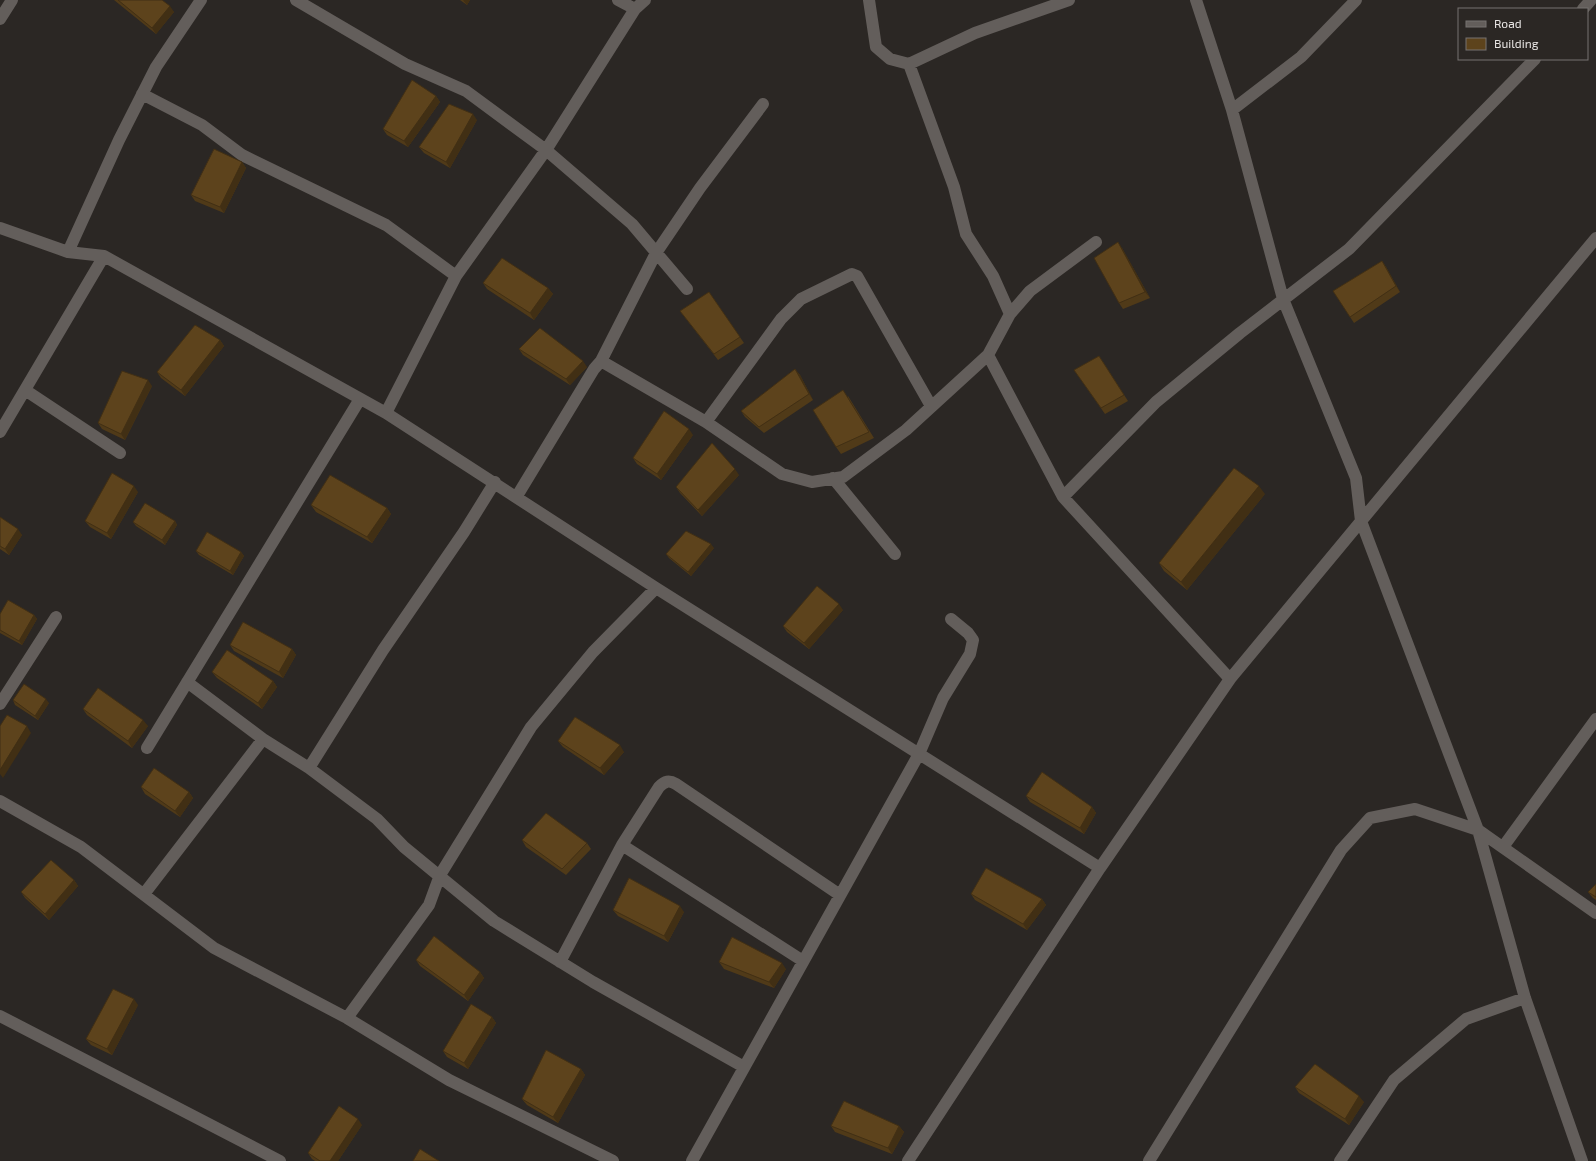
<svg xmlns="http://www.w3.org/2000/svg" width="1596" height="1161" font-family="'Exo 2',sans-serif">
<rect width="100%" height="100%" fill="#2b2724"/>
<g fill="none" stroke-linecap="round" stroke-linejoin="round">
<!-- minor -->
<path stroke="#635e5b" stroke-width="12" d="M296,0L405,64L466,91L546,150L632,224L687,289
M618,0L635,9
M869,0L876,47L890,59L909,64
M1196,0L1232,110L1283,299L1356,478L1361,521L1478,830L1525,998L1582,1161
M1583,9L1591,0
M0,19L12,0
M142,94L202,125L242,155L386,225L456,276
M1232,110L1301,57L1356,0
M0,228L68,252L104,256L386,413L656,588L1100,868
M68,252L119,140L156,67L201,0
M1010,314L993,276L966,234L954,187L909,64L975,33L1069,0
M988,355L1063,497
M601,361L706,422L781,319L801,299L852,274L857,276L931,406
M25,390L120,453
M386,413L456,276L546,150L635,9L645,0
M706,422L782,474L812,482L843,477L906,430L988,355L1010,314L1030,291L1096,242
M0,432L104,256
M833,478L895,554
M517,496L594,369L601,361L656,253L700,188L763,104
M1230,679L1063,497L1156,402L1240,333L1349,249L1535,59
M187,682L263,739L309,768L377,819L404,847L494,921L593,982L744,1067
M0,704L56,617
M147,748L360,399
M309,768L383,650L464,532L495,482
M0,801L81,847L214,948L347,1018L449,1080L613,1161
M622,845L803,961
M1503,847L1596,719
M144,894L263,739
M560,962L622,845L659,787C665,781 669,780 676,784L840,895
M0,1016L280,1161
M347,1018L429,905L440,875L531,727L593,652L656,588
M692,1161L919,754L943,698L970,654L973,640L968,633L951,619
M908,1161L1100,868L1230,679L1596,238
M1149,1161L1341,850L1370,818L1415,809L1478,830L1596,913
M1340,1161L1394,1080L1466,1019L1525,998"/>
</g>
<!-- wall -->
<path fill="#503a18" d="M114,0H162L174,12L156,34Z
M460,0H470L467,5Z
M436,96L440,102L408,147L387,135L383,129Z
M477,120L450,168L424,153L419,147Z
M242,162L246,168L224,213L195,201L191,195Z
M1122,248L1150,298L1123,309L1119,303Z
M1382,261L1386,267L1400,292L1354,323L1333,291Z
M483,283L548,288L553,294L534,320L487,289Z
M709,292L744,343L718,360L680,311Z
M220,340L224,346L185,396L161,378L157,372Z
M519,349L587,367L570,385L523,355Z
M1103,362L1128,401L1105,414L1074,370Z
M795,369L800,375L813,400L764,433L745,417L741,411Z
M152,386L125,440L102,429L98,423Z
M848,396L874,438L841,454L836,447Z
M693,435L661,480L637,464L633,458Z
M739,475L702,516L680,493L676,487Z
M138,492L111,539L90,527L85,521Z
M1265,494L1187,590L1164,571L1159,563Z
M311,505L387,508L391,514L372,543L316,512Z
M0,517L22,535L9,555L0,549Z
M175,521L177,525L165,545L136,526L133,522Z
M714,548L691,576L669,558L666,554Z
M196,551L241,552L244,556L233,575L199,555Z
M843,610L809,649L787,632L783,626Z
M0,614L34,615L37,619L22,645L0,633Z
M230,645L292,649L296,655L283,678L234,651Z
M212,672L273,681L277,687L262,709L217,678Z
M13,700L49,703L38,720L15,705Z
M83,709L148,726L132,748L87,715Z
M558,741L624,752L604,775L563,747Z
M141,787L189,792L193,798L180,817L145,794Z
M1026,796L1092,807L1096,813L1084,834L1030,802Z
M522,840L587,843L591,849L566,875L526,847Z
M74,880L78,886L49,920L25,898L21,892Z
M1596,884V900L1593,898L1588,892Z
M971,894L1042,899L1046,905L1027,930L975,900Z
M613,910L684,912L668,942L618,916Z
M416,960L480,972L484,978L468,1001L420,966Z
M719,962L786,969L774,988L724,969Z
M138,1005L112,1055L91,1045L86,1039Z
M492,1017L496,1023L468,1069L447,1057L443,1051Z
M581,1069L585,1075L558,1123L527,1105L522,1099Z
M1295,1087L1364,1102L1349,1125L1299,1093Z
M362,1125L338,1161H315L312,1159L308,1153Z
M831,1126H899L904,1132L892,1154L835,1132Z"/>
<!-- shaded-wall -->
<path fill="#412f14" d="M463,0H470L467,5Z
M170,6L174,12L156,34L152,28Z
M436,96L440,102L408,147L404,141Z
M473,114L477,120L450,168L446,162Z
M242,162L246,168L224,213L220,207Z
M1118,242L1122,248L1150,298L1145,292Z
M1382,261L1386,267L1400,292L1396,286Z
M548,288L553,294L534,320L530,313Z
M220,340L224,346L185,396L181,390Z
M583,361L587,367L570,385L566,379Z
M795,369L800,375L813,400L809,394Z
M148,380L152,386L125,440L121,434Z
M689,429L693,435L661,480L657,474Z
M735,469L739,475L702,516L698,510Z
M134,486L138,492L111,539L107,533Z
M1259,486L1265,494L1187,590L1181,582Z
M387,508L391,514L372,543L367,537Z
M175,521L177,525L165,545L162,540Z
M18,529L22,535L9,555L5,549Z
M711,544L714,548L691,576L688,572Z
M241,552L244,556L233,575L230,571Z
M839,604L843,610L809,649L804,643Z
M34,615L37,619L22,645L19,641Z
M292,649L296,655L283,678L279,672Z
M273,681L277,687L262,709L258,703Z
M46,699L49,703L38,720L35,716Z
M143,720L148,726L132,748L128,741Z
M27,726L31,733L3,778L0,774V770Z
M620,745L624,752L604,775L600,768Z
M189,792L193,798L180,817L175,811Z
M1092,807L1096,813L1084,834L1080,828Z
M74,880L78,886L49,920L45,914Z
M1042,899L1046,905L1027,930L1023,924Z
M680,906L684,912L668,942L664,936Z
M782,963L786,969L774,988L769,982Z
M480,972L484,978L468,1001L464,995Z
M134,999L138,1005L112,1055L107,1049Z
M492,1017L496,1023L468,1069L464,1063Z
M581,1069L585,1075L558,1123L553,1117Z
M1359,1096L1364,1102L1349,1125L1345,1119Z
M358,1119L362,1125L338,1161H330Z
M899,1126L904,1132L892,1154L888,1148Z"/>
<!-- building -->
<path fill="#5d431c" stroke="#412f14" d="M118,0H162L170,6L152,28Z
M412,80L436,96L404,141L383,129Z
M449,104L473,114L446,162L419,147Z
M214,149L242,162L220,207L191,195Z
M1118,242L1145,292L1119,303L1094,258Z
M502,258L548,288L530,313L483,283Z
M1382,261L1396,286L1350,317L1333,291Z
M709,292L740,337L714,354L680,311Z
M195,325L220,340L181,390L157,372Z
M540,328L583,361L566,379L519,349Z
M1099,356L1124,395L1101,408L1074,370Z
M795,369L809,394L759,427L741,411Z
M122,371L148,380L121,434L98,423Z
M843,390L869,432L836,447L813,410Z
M664,411L689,429L657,474L633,458Z
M712,443L735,469L698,510L676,487Z
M1234,468L1259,486L1181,582L1159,563Z
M112,473L134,486L107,533L85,521Z
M330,475L387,508L367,537L311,505Z
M145,503L175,521L162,540L133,522Z
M0,517L18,529L5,549L0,546Z
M686,531L711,544L688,572L666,554Z
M207,532L241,552L230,571L196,551Z
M817,586L839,604L804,643L783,626Z
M8,600L34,615L19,641L0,630V614Z
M243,622L292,649L279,672L230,645Z
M227,650L273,681L258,703L212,672Z
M24,684L46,699L35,716L13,700Z
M98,688L143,720L128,741L83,709Z
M7,715L27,726L0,770V726Z
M575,717L620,745L600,768L558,741Z
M154,768L189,792L175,811L141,787Z
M1042,772L1092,807L1080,828L1026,796Z
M546,813L587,843L562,869L522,840Z
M51,860L74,880L45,914L21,892Z
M986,868L1042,899L1023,924L971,894Z
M629,878L680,906L664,936L613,910Z
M1596,884V897L1588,892Z
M434,936L480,972L464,995L416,960Z
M732,937L782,963L769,982L719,962Z
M113,989L134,999L107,1049L86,1039Z
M471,1004L492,1017L464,1063L443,1051Z
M546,1050L581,1069L553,1117L522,1099Z
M1315,1064L1359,1096L1345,1119L1295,1087Z
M844,1101L899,1126L888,1148L831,1126Z
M339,1106L358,1119L330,1161H320L308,1153Z
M420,1149L439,1161H413Z"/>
<!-- legend -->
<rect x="1458" y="8" width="130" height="52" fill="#2b2724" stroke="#777370"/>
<rect x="1466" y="21" width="20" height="6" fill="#635e5b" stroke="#777370"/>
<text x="1494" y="28" font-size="12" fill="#e8e5e3">Road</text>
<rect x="1466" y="38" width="20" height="12" fill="#5d431c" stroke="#777370"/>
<text x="1494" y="48" font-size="12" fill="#e8e5e3">Building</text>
</svg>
